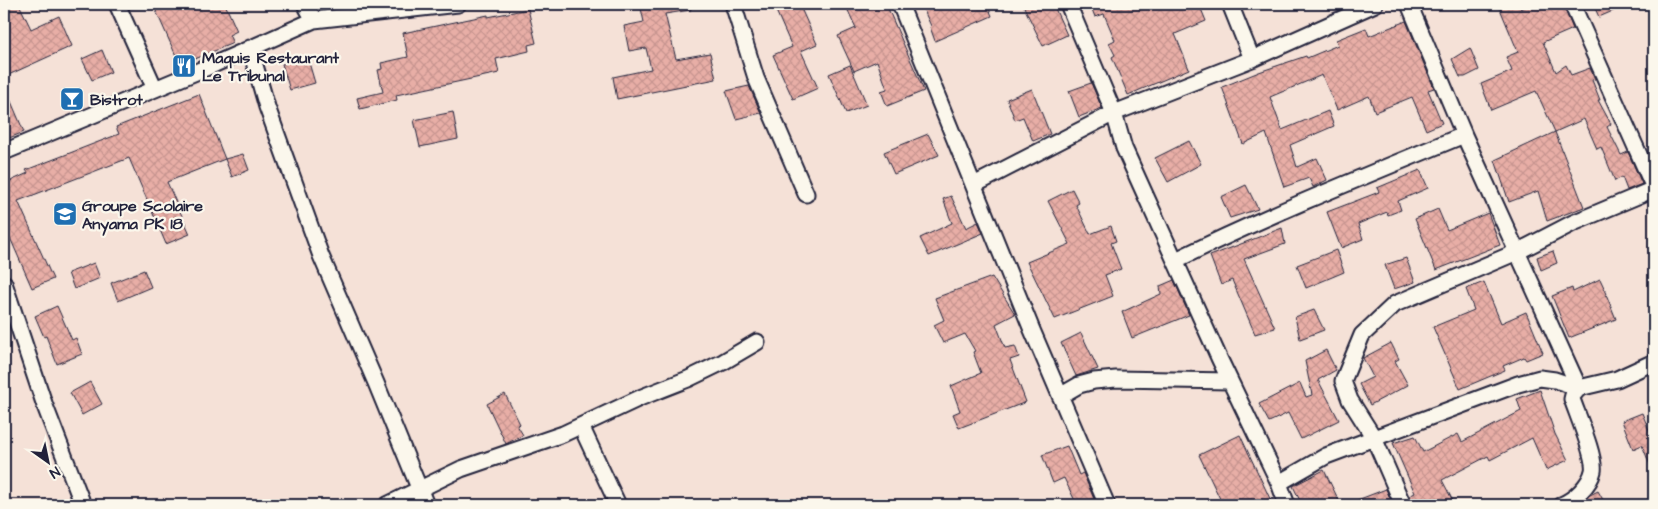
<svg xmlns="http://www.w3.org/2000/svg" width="1658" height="509" font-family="'Architects Daughter',sans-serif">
<defs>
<pattern id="building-cross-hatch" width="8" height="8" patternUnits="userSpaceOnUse" patternTransform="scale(1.25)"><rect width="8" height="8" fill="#e8aea6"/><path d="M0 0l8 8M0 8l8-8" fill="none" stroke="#c79590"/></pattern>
</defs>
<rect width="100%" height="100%" fill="#f5e1d7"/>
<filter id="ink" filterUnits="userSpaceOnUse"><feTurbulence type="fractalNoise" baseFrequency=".02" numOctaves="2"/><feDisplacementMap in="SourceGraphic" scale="10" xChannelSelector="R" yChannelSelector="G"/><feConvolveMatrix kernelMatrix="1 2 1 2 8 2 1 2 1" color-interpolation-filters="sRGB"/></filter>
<g filter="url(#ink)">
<!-- building -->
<path fill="url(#building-cross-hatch)" stroke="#22223b" d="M16,4H19L31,29L59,16L72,46L4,77V9Z
M153,4H225L237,31L229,35L233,43L188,62L184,55L177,58Z
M640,4H690L691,10L665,14L676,59L710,53L716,79L617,99L613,77L651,69L646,48L629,51L624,26L644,22Z
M773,4H799L817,44L801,51L818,88L793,99L773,55L792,47Z
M845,4H886L924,91L887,106L881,91L887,89L877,61L854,71L838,36L856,28Z
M921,4H987L992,16L935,41L930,27L931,26Z
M1031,4H1053L1067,35L1043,46L1024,7Z
M1090,4H1199L1206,21L1175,34L1189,69L1128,95L1112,57L1115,55L1109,43L1115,40L1104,14L1095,17Z
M1498,4H1519L1521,9L1533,4H1563L1573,29L1543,42L1556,72L1566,65L1571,75L1590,68L1595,79L1592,80L1600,100H1598L1611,124L1607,127L1621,155L1628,152L1642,184L1627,190L1622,177L1615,181L1601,147L1597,149L1584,119L1555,132L1536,91L1491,110L1481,84L1512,71L1506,57L1518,52Z
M1593,4H1629L1599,17Z
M528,9L536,43L528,45L529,51L496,59L499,73L396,95L397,100L360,109L357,98L383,92L378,70L382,69L381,63L408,57L403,33L488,15V17Z
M1406,21L1434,88L1428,90L1442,123L1426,130L1412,97L1375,112L1369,96L1337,110L1322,75L1270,97L1282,130L1328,111L1334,126L1290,145L1297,167L1317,158L1327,180L1313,187L1309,178L1284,187L1266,133L1243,144L1222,87L1259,72L1306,56L1307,58L1338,45L1336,40L1366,28L1369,36Z
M1470,48L1479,70L1465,77H1460L1452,59Z
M102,50L111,72L92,80L82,59Z
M307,56L315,83L290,90L282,64Z
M850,65L867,105L846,113L829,74Z
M1091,83L1102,108L1079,117L1069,91Z
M4,85L24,132L4,140Z
M749,86L761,113L736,119L726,91Z
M1032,89L1050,134L1033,141L1023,117L1015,120L1007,99Z
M199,94L225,159L243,154L249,170L232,177L225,159L167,182L190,234L166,244L129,158L18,201L53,279L32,288L4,224V184L28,173L26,170L119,134L116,127Z
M453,112L458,139L420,147L414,120Z
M1555,132L1584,207L1547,221L1538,191L1509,202L1495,160Z
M928,134L939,155L894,174L884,152Z
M1189,141L1201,164L1168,182L1155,158Z
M1420,170L1428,188L1398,201L1401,210L1388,215L1387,212L1358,224L1363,239L1341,248L1327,212L1379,192L1377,188Z
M1246,185L1258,209L1230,218L1221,197Z
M1072,189L1079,203L1076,205L1090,234L1111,226L1116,241L1111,243L1121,269L1105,275L1113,296L1055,319L1027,262L1070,244L1048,201Z
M951,196L966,228L978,222L983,233L929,256L920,238L952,223L943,199Z
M1438,209L1447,230L1488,213L1500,245L1436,270L1415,219Z
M1282,228L1285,244L1244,259L1275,328L1255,334L1232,280L1221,285L1210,256Z
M1336,250L1344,272L1306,288L1297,265Z
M1553,251L1557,263L1541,270L1537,257Z
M1406,258L1415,282L1394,289L1385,265Z
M94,263L100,278L74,289L68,273Z
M144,270L151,287L118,301L111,283Z
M992,277L1015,314L996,324L1005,348L1015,346L1019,357L1010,360L1026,402L959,428L953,414L960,411L951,386L981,373L973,352L975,351L965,334L943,343L934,325L944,320L935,298Z
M1600,279L1607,294H1606L1616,319L1569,338L1552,296L1572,288L1573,292Z
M1174,280L1189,315L1132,338L1122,312L1161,294L1160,286Z
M1484,282L1501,323L1526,312L1543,353L1526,360L1524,357L1503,366L1505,370L1460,389L1433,327L1474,310L1466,289Z
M57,306L72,340L76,338L82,354L57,364L46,336L44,337L35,316Z
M1314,310L1324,330L1300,339L1295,317Z
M1081,333L1098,369L1076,376L1061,343Z
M1391,343L1399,359L1395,361L1408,385L1370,405L1359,384L1373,377L1363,358Z
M1326,350L1336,370L1318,380L1339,420L1301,439L1288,413L1269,422L1259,404L1300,383L1306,397L1312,395L1305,361Z
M90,382L102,404L82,415L70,393Z
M1540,390L1555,434L1568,460L1546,470L1532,438L1490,460L1488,456L1442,480L1455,505H1412L1409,496L1415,493L1393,443L1415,436L1423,452L1458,434L1462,442L1521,411L1517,399Z
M505,394L520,424L517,425L523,435L506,444L487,404Z
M1642,413L1654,442V475L1642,445L1633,449L1622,421Z
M1240,435L1273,505H1223L1199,455Z
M1067,446L1079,475L1083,473L1094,499L1082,505H1077L1064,478L1053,483L1042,455Z
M1324,470L1341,505H1302L1293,486Z
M1386,489L1393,505H1347V504Z
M1598,491L1606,505H1579L1590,495Z"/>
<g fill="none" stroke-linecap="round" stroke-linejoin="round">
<defs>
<path id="minor" d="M117,4L155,89
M305,4L314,20
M733,4L756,78L806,194
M900,4L1032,330L1107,505
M1068,4L1114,113L1124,148L1220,360L1279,483L1287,505
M1230,4L1252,59
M1409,4L1464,135L1579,388L1573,395L1572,399C1577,414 1596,458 1593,471C1590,485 1574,500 1561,505
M1572,4L1654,188
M250,48L267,107L321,256L376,383L426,505
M4,152L215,64L314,20L458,4
M974,185L1114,113L1252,59L1375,4
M1176,260C1270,214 1367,175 1464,135
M4,283L45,406L83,505
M1060,396L1079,385L1094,381L1116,379L1230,381
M581,426L618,505
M1279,483L1326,456L1518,384L1540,378L1555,380L1579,388L1617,379L1654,362
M387,505L461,469L563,434L642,397L688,379L723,362L757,342
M1403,505L1374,438L1350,400L1343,381L1362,335L1395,304L1517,252L1573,223L1654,189"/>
</defs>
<!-- minor casing -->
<use href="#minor" stroke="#22223b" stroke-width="19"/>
<!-- minor -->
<use href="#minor" stroke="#fbf7ec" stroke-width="15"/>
</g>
</g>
<!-- icons -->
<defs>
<symbol id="restaurant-square" viewBox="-11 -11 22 22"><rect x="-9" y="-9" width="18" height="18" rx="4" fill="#1f6fb2" stroke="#fbf7ec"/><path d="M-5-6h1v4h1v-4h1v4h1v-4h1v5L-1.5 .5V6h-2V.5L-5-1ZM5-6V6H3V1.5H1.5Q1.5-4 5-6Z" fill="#fff"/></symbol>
<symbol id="bar-square" viewBox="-11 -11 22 22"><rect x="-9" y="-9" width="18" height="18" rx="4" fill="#1f6fb2" stroke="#fbf7ec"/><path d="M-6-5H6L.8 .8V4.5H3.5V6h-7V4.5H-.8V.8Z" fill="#fff"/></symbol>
<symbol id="school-square" viewBox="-11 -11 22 22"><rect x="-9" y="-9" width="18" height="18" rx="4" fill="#1f6fb2" stroke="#fbf7ec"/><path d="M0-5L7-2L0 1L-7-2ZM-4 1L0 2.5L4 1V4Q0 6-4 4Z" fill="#fff"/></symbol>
</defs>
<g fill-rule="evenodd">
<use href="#restaurant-square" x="170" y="52" width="28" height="28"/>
<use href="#bar-square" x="58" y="85" width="28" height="28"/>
<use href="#school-square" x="51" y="200" width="28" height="28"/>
</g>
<g text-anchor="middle" stroke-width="4.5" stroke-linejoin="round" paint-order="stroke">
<!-- poi labels -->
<g font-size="16" font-weight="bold" fill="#22223b" stroke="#fbf7ec" text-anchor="start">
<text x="202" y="63">Maquis Restaurant<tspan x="202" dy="18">Le Tribunal</tspan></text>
<text x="90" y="105">Bistrot</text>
<text x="82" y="211">Groupe Scolaire<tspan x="82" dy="18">Anyama PK 18</tspan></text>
</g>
</g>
<!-- margin -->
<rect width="1658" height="509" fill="none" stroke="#fbf7ec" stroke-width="20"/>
<rect x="10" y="10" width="1638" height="489" fill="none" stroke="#22223b" stroke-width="2" filter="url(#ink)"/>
<!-- north arrow -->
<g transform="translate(48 462) rotate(147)" stroke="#fbf7ec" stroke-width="4" paint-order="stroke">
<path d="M0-4L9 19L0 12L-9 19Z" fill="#22223b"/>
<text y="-8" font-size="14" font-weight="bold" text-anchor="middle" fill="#22223b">N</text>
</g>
</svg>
